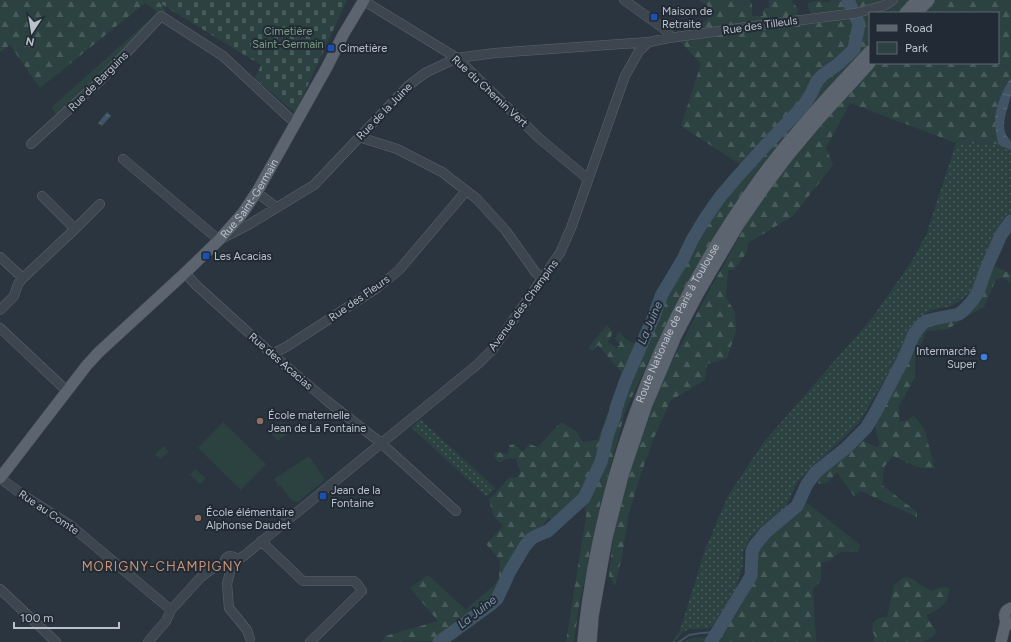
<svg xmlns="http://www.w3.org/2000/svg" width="1011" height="642" font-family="Figtree,sans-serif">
<defs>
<pattern id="grass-dots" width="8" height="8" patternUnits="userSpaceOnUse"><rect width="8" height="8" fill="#2c4241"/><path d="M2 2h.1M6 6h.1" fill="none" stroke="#485c5b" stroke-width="1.8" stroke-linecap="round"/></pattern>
<pattern id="forest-firs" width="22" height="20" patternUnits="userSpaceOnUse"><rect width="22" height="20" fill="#2c4241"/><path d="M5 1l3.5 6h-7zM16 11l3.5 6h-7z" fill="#485c5b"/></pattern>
<pattern id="cemetery-stones" width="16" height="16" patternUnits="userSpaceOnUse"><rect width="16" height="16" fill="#2c4241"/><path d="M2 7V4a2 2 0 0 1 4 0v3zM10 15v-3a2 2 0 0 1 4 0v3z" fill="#485c5b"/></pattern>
<pattern id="water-ripples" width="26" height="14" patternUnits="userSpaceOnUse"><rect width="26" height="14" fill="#415466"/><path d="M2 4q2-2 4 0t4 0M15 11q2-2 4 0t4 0" fill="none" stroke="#5a6b7b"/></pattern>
</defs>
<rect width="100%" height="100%" fill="#2a353f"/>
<!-- grass -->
<path fill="url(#grass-dots)" d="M956,143L998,144L1006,148L1011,150V214L1004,220L983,260L975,286L964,298L949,307L940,308L931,310L920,318L914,325L902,351L858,424L797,482L785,509L766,523L751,537L743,551V564L736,589L712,627C703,631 691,626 683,632C680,635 677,639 674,642H672L680,630L705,550L728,496L763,443L872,318L912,261L926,235Z
M420,419L495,488L487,497L412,428Z"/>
<!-- forest -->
<path fill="url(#forest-firs)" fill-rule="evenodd" d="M0,0H160L165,11L57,115L51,108L158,12L145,3L40,88L10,45L0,52Z
M699,0H750L752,4V16H763V11L765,8H769V0H791L798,9L797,17H809L811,13L808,7V3L815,1L829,2L831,0H1011V78L1007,84L996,113L995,122L998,144L956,143L850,103L826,148L833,165L793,216L748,243L747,252L734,270H728L726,298L735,312L736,331L727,358L707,364L705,380L670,401L651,445L639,480L629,513L622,556L615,586L609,576L614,529L627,482L662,381L703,302L743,230L725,219L665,326L625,412L600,505L579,606L574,642H566L586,516L584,503L572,507L555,521L551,519L548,518L542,527L535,534L523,543L509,567L497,595L484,607L478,609L469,617L466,626L445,642L427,641L382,642L385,636L438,621L410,588L428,575L466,610L494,585L499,578L500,560L486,544L503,526L493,515L489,499L500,489L508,478L518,477L521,472L517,464V458L506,459L502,462C497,463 495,459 494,454L496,452C500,452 504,454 508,454L509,447L510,445L514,444L523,452L529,444L538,447L561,422L576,431L583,442L598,440L622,373L598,345L593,351L588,348L607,325L613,332L608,342L616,348L620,345L615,338L619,332L627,340L635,344L660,289L708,208L741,165L681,126L701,64L681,42L715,12ZM870,13H998V63H870Z
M996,267L1011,274V282L1002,278L996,279L984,307L976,311L948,329L927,331L915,357V377L899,406V415L900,421H906L914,416L924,428L935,469L917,467L893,456L884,467L882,485L917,512V517L861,491L854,496L837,472C832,477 827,487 818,483V473L829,464L837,462L860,440C868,441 871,446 878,447L880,444L877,436L874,421L886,397L900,374L914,343L924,326L931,321L963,314L970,308L979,304L993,268Z
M806,502L860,545L858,552H840L830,560L821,563V580L813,589L816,641L819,642H683L691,638L718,636L737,607L752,579L754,568L756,550L760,543L792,514Z
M905,577L913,579L919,584L931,591C936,589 944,586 949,588C948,606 941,608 927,615V618L934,627L936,632C933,638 927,641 921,642H873L875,636C868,626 875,616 887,617L894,585Z"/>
<!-- cemetery -->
<path fill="url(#cemetery-stones)" d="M160,0H347L295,113L255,78L261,65L158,2Z"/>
<!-- park -->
<path fill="#2c4241" d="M223,422L266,464L241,490L198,448Z
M281,422L289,433L277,441L269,430Z
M164,446L169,452L160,459L155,454Z
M309,456L325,480L298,502L291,500L280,485L277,486L276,485L278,484L274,479Z
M195,469L206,478L200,484L190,475Z"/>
<!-- water -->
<path fill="url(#water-ripples)" d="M1011,78C1011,84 1011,90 1011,95C1008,110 997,129 1011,141V150L1006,148L998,144C997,136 995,129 995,121C995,108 1003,88 1011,78Z
M107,112L111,116L102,126L98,123Z"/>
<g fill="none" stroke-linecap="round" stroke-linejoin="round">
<!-- stream -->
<path stroke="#415466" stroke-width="2" d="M679,642L689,635L701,633L717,632"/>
<!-- river -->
<path stroke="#415466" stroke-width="13" d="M439,642L490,605L497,599L510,571L525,546L531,539L536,536L548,531L584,498L601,462L608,433L615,415L616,408L626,380L654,316L662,294L683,259L692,240L704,220L720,197L737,177L765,146L804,105L811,94L817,81L824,74L837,65L847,56L854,49L859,24L848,0
M711,642L751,576L752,551L755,545L766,532L797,506L807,484L816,472L846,448L866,428L875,413L904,358L914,334L921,325L926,321L934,319L959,314L965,309L973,300L978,292L986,269L1001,235L1011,221"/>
<defs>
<path id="minor" d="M624,0L663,28L669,34V38
M364,1L457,58L540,139L588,179
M359,137L397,149L442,172L477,199L506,231L536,273L542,278
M31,144L99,82L161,16L223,56L295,123
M123,159L219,240L248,225L314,185L408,86L425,73L457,58L495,53L649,42
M256,192L276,207
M42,196L75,229
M0,257L23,278
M185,273L196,285L272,354L326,400L381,443L456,511
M0,310L14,296L18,284L23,278L75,229L100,204
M0,328L67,391
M272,354L286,347L377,288L399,270L466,191
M0,478L26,497L70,525L171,610
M261,541L303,581H354L358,585L362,591L310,642
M236,561L245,555L478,364L493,349L560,253L571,228L625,76L639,51L649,42L669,38L754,26L857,13L885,5L893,0
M225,565V560C227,556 230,555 234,557L236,561
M231,568L227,584L229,608L247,630L250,639
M0,589L56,642
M148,642L166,621L171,610L201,577L210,570L216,567L225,565"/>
<g id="major">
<path d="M905,13L917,0"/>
<path d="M917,13L929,0"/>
<path id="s1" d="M0,478L67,391L87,365L99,352L185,273L219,240L242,214L258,190L327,67L343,35L364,0"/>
<path d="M1011,608C1005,610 1003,615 1006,621L1011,624"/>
<path id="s2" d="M583,642C585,617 589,593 593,569C618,429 674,299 756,184C790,136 830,94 870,51"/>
<path d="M591,642L593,616L607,537L623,475L647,404L676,336L698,294L739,224L764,188L788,156L819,119L870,63"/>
<path d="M1001,642L1006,621"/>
</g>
</defs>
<!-- minor casing -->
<use href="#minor" stroke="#5b646d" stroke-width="10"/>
<!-- major casing -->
<use href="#major" stroke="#4a525c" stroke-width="12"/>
<!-- minor -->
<use href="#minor" stroke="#3d464f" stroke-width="9"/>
<!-- major -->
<use href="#major" stroke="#5c656f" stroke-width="11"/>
</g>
<!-- markers -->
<g fill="#1a4fb4" stroke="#222b35" stroke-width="1.5">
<rect x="650" y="13" width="8" height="8" rx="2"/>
<rect x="327" y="44" width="8" height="8" rx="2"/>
<rect x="202" y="252" width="8" height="8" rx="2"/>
<rect x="319" y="492" width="8" height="8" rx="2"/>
</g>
<circle fill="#3f7fe0" stroke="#222b35" stroke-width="1.5" cx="984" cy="357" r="4"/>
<g fill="#8d6e63" stroke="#222b35" stroke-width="1.5">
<circle cx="260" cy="421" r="4"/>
<circle cx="198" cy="518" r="4"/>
</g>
<g text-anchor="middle" stroke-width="4" stroke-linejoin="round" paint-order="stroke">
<!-- poi labels -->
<g font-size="11" fill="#bac1ca" stroke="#222b35" text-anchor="start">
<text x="662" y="15">Maison de<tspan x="662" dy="13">Retraite</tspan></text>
<text x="339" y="52">Cimetière</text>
<text x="214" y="260">Les Acacias</text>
<text x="976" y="355" text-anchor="end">Intermarché<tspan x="976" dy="13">Super</tspan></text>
<text x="268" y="419">École maternelle<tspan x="268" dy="13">Jean de La Fontaine</tspan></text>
<text x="331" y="494">Jean de la<tspan x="331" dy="13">Fontaine</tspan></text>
<text x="206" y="516">École élémentaire<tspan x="206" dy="13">Alphonse Daudet</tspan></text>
</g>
<!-- street labels -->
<g font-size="11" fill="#bac1ca" stroke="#222b35">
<text transform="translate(760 25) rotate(-8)" y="4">Rue des Tilleuls</text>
<text transform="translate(98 81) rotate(-45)" y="4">Rue de Barguins</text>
<text transform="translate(490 91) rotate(43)" y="4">Rue du Chemin Vert</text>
<text transform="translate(384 111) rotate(-46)" y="4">Rue de la Juine</text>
<text dy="4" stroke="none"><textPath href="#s1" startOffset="376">Rue Saint-Germain</textPath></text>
<text transform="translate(359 298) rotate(-35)" y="4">Rue des Fleurs</text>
<text transform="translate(523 305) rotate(-54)" y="4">Avenue des Champins</text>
<text dy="4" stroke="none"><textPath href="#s2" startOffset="335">Route Nationale de Paris à Toulouse</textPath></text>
<text transform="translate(281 361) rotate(41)" y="4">Rue des Acacias</text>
<text transform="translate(49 512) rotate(34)" y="4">Rue au Comte</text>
</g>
<!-- park labels -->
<g font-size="11" fill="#7b9d80" stroke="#222b35">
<text x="288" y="35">Cimetière<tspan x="288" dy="13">Saint-Germain</tspan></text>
</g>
<!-- water labels -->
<g font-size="12" font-style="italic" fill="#7e94a9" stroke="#222b35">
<text transform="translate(650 323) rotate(-67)" y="4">La Juine</text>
<text transform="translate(477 612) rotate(-38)" y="4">La Juine</text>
</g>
<!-- quarter labels -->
<g font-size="13" letter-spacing="1" fill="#ca9374" stroke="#222b35">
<text x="162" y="571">MORIGNY-CHAMPIGNY</text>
</g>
</g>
<!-- legend -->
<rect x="869" y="12" width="130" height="52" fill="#222b35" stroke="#5f6771"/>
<rect x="877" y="25" width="20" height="6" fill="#5c656f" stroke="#5f6771"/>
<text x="905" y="32" font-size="12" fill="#bac1ca">Road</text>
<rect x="877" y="42" width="20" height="12" fill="#2c4241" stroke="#5f6771"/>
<text x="905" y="52" font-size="12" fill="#bac1ca">Park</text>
<!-- north arrow -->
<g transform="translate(32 32) rotate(192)" stroke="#222b35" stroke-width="3" paint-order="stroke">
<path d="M0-3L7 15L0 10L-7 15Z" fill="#bac1ca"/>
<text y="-6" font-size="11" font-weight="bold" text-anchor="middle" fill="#bac1ca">N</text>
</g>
<!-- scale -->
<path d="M14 622v6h105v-6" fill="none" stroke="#bac1ca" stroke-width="2"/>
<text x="20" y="622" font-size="12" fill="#bac1ca" stroke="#222b35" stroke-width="3" paint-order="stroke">100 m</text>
</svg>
